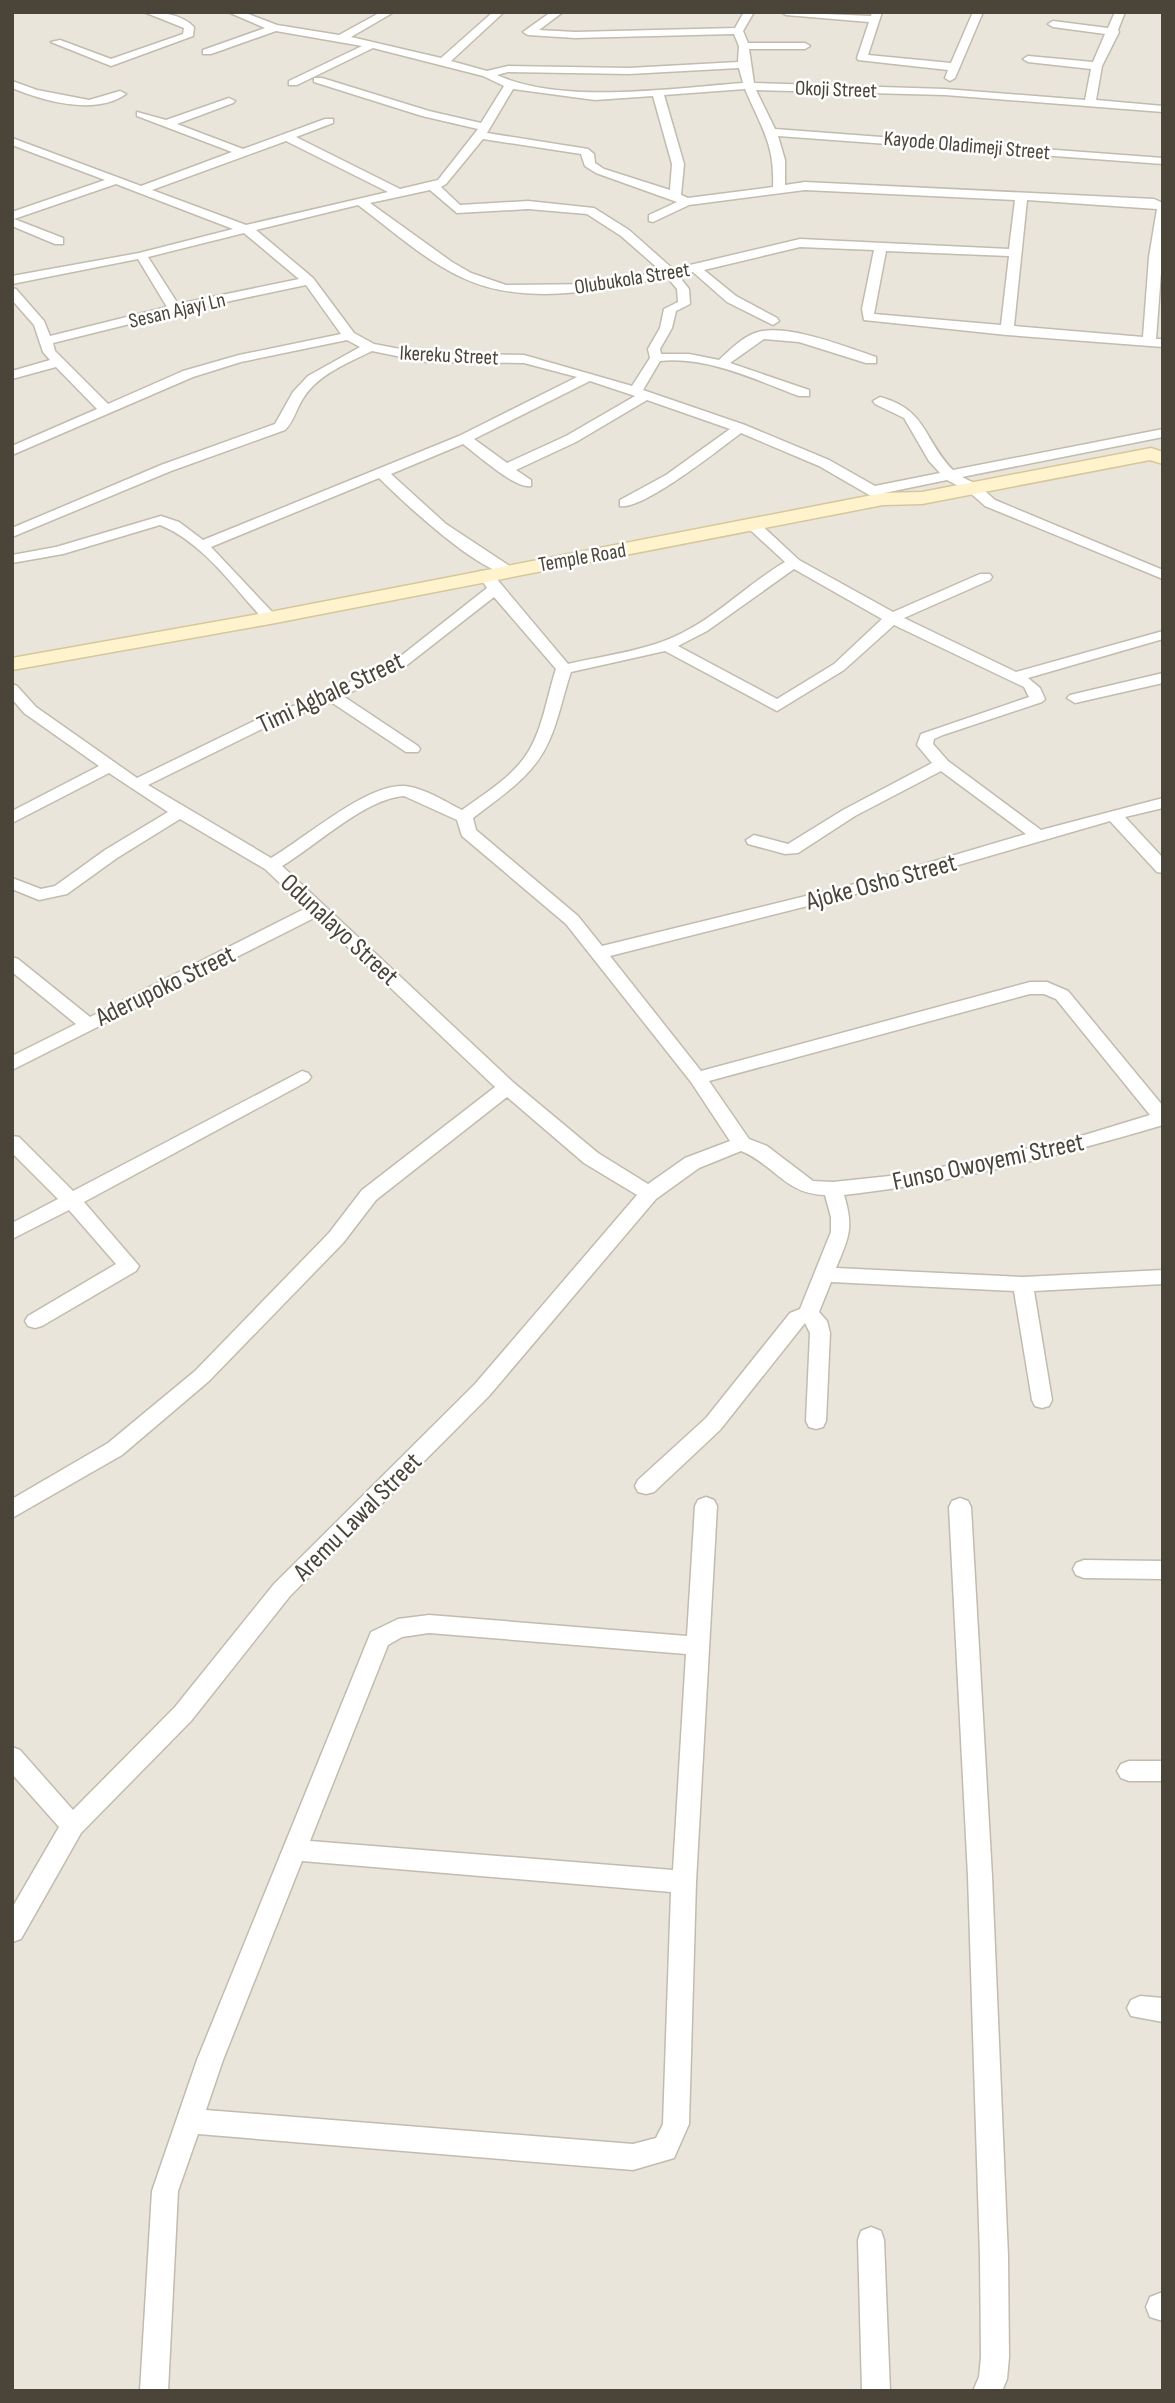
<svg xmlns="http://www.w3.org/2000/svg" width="1175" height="2403" font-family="'Sofia Sans Condensed',sans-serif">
<rect width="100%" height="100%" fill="#f6f3ec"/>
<!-- residential -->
<path fill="#eae5da" d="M12,12H1163V2391H12Z"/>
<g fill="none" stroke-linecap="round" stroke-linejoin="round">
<defs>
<path id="street" d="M144,12C162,12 181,14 194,27L193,36L111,66L51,42L60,40L111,59L183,34L184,28Z
M228,12H243L277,25L339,35L381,12H394L351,37L441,58L493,12H504L451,61L487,71L508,66L629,68L738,62L739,46L734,34L575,38L528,35L523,32L551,12H563L539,30L575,32L735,28L744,12H754L743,31L748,43H805L810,46L805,49H749L754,83L945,89L1085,100L1091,69L1028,62L1023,59L1028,56L1093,62L1105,34L1053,27L1048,24L1053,21L1108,28L1115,12H1125L1118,30L1119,32L1102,66L1096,100L1163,106V112L945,95L756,90L775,129L1163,158V164L778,136L785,160V185L805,182L1154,199L1163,203V246L1156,339H1163V347L1007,335L864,320L862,309L874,250L800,247L704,270L736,296L777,318L779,321L773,325L727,302L693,272L678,275L689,289L690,304L676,311L672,328L660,349L661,354H689L719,360C730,350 743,336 758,332C789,324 846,347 876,357V363H866L799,342L764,339L730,363L809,390V396H799C756,380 707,356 660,361L643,390L745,425L829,460L875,486L940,473L929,461L904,418L875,404L873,401L880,397C928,410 923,440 953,470L1163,429V437L962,477L978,485L995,500L1163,570V579L985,506L968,491L947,480L884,493L890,499L883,503L819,466L741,433C721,448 642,511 620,506V500L666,475L730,429L647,400L576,442L516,470L531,480V486C515,489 478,455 463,444L391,474L446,524L511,567L513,570L511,573C485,579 399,498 379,478L211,547L275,615L277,618L275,621H265C234,588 203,542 160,525L63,554L12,563V555L56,547L161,516L179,522L203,540L459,436L577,377L524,363L426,362L372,351C348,363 319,374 304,397C296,408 295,420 285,430L171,471L12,537V528L161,465L275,424L293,392L308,376L360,347L347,340L241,362L193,377L12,455V446L97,409L56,367L12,379V371L50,360L43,352L34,325L12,300V288L16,289L44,321L50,336L167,307L138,259L12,284V276L139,253L233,229L116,184L14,219L63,238V244H55L12,226V212L105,180L12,145V138L141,186L232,152L137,116V112L166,120L229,98L235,101L233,103L177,124L243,149L325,119H333V123L296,137L400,189L438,180L478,129L422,116L314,82V78H322L429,111L481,123L504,86L483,76L373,48L297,85H289V81L362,46L276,31L211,54H203V50L265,28ZM739,68L743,83C672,88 562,105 497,75L508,72L629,74ZM513,89L595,100L653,96L672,164L670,190L604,169L595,163L594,154L588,149L487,133ZM745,89C761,127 775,144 773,187L688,198L681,195L684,164L664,95ZM483,139L581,154L585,166L596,173L677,202L649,215V221L653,222L689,205L805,190L1015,200L1009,249L800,239L673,269L629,230L594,208L528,201L460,205L441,187L446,184ZM286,141L388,192L246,225L152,190ZM430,190L457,213L528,209L587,214L621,236L661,271L596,284L506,285L471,273L452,262L370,203ZM1027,200L1157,209L1149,257L1143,337L1014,326ZM358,205C392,230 424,260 463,278C524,307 604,290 667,277L677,289L678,302L664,309L660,328L648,349L650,358L632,386L524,355L426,354L374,344L354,333L313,278L256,230ZM244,233L299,279L178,304L148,257ZM886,251L1009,256L1001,325L874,314ZM306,285L341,334L239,355L183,371L108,404L55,351L53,343L174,313ZM590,381L635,396L566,436L507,463L474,439Z
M781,12L871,16L872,12H882L868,55L951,63L973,12H983L955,78L950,81L945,78L948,70L858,60L857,58L869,22L786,15Z
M12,81L37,90L89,100L120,91L126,94C95,116 44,101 12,88Z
M752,520L757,521L799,560L893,612L980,574H990L992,577L990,580L904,618L1016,672L1163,631V639L1028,678L1040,688L1045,699L1042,702L943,735L934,739L933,744L948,761L1041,830L1163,798V808L1125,817L1163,858V873L1157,872L1110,821L879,888L610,956L701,1071L1030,982H1047L1068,991L1163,1106V1125C1058,1156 953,1183 844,1195C854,1228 849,1237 836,1268L1023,1277L1163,1270V1284L1034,1291L1052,1400L1049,1406L1042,1408L1035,1406L1032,1400L1014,1291L831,1282L819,1312L827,1321L830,1333L826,1421L823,1427L816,1429L809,1427L806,1421L810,1333L805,1323L720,1430L654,1492L646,1494L638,1492L635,1486L638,1480L706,1418L790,1313L800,1309L831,1232V1217L825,1195C785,1194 774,1164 741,1151L699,1168L656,1199L489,1396L290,1596L191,1721L81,1833L21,1939L12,1942V1908L59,1827L12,1774V1747L20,1750L73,1810L175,1707L274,1584L475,1384L637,1195L584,1163L507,1097L376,1200L343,1243L209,1381L122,1455L12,1518V1499L108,1443L195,1371L329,1233L362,1190L495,1087L316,917L12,1070V1056L76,1024L12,972V957L18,959L90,1017L306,908L265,869L180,819L117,858L67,894L39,900L12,889V878L41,889L55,886L105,850L168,812L109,773L12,823V811L99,766L24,713L12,699V684L17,686L36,707L137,778L252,722L327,693L397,659L487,588L478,574L480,571H490L568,664C606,655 647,651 682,633C720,614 749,583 785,562L747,527L745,524ZM794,569L882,619L834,664L777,699L678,646L707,631ZM494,597L556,669C547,696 543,728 528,752C513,777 485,793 462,810C444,801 423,787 403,786C365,785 304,839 271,858L148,785L264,728L331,702L406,752H418L420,749L418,746L343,696L407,665ZM894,625L1024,687L1029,697L921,734L917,745L932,763L843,810L788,844L754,835L746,840L748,844L785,854L798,853L855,816L941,771L1026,834L867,881L602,946L578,916L476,830L473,818C501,796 534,776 549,741C559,719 563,695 571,672L665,651L777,711L844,670ZM404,796L457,820L462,836L566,924L691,1082L730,1141L685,1158L648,1184L598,1153L514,1083L282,866C316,846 364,799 404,796ZM1030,994H1044L1056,999L1150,1115L1068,1140L909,1174L833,1182L813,1181L767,1146L749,1139L709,1081Z
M1163,673V683L1075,703L1067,698L1070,695Z
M302,1071L308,1073L311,1077L308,1081L84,1202L139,1266L136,1271L42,1326L35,1328L28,1326L25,1321L28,1316L116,1264L69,1210L12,1239V1223L58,1199L12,1153V1136L19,1137L73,1191Z
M706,1497L714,1500L717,1506L696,1882L689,2124L674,2158L633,2170L198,2134L178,2191L168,2391H140L152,2191L197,2060L371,1632L398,1619L429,1615L687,1636L695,1506L698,1500ZM429,1633L686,1654L673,1870L310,1841L388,1645L402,1637ZM302,1861L671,1892L663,2124L656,2138L633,2144L206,2110L223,2060Z
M960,1498L968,1501L971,1507L992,1876L1008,2256L1009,2357L1007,2379L1002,2391H973L979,2377L981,2357L980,2256L968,1876L949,1507L952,1501Z
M1084,1560L1163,1561V1579L1084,1578L1076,1575L1073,1569L1076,1563Z
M1129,1761H1163V1781H1129L1121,1778L1117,1771L1121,1764Z
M1140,1996L1163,1998V2022L1131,2016L1127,2008L1131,2000Z
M871,2227L881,2231L884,2240L890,2391H862L858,2240L861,2231Z
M1160,2293H1163V2321L1150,2317L1146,2307L1150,2297Z"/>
<path id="secondary" d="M1151,448L1163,452V464L1150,460L922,504L883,505L270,624L12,670V658L270,612L883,493L922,492Z"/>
</defs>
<!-- street casing -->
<use href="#street" stroke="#c2bbae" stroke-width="3"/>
<!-- secondary casing -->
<use href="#secondary" stroke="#d6c79b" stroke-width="3"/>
<!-- street -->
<use href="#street" fill="#fff" fill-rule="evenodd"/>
<!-- secondary -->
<use href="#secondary" fill="#fff3cd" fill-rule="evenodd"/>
</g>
<g text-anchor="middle" stroke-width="5" stroke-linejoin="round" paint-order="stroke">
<!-- far-street labels -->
<g font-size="21" fill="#4b4439" stroke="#fff">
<text transform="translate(836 89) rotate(2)" y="7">Okoji Street</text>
<text transform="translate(967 145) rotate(5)" y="7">Kayode Oladimeji Street</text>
<text transform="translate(632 278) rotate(-9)" y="7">Olubukola Street</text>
<text transform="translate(177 310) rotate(-13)" y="7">Sesan Ajayi Ln</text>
<text transform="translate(449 355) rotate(3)" y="7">Ikereku Street</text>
<text transform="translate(582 557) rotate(-10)" y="7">Temple Road</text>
</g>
<!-- street labels -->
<g font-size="26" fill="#4b4439" stroke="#fff">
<text transform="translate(330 692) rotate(-25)" y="9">Timi Agbale Street</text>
<text transform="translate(881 881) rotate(-15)" y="9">Ajoke Osho Street</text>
<text transform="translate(340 929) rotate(43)" y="9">Odunalayo Street</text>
<text transform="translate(165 985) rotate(-26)" y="9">Aderupoko Street</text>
<text transform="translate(988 1161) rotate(-12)" y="9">Funso Owoyemi Street</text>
<text transform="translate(357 1516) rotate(-45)" y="9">Aremu Lawal Street</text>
</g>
</g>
<!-- border -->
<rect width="1175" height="2403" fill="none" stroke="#4b4439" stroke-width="28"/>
</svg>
